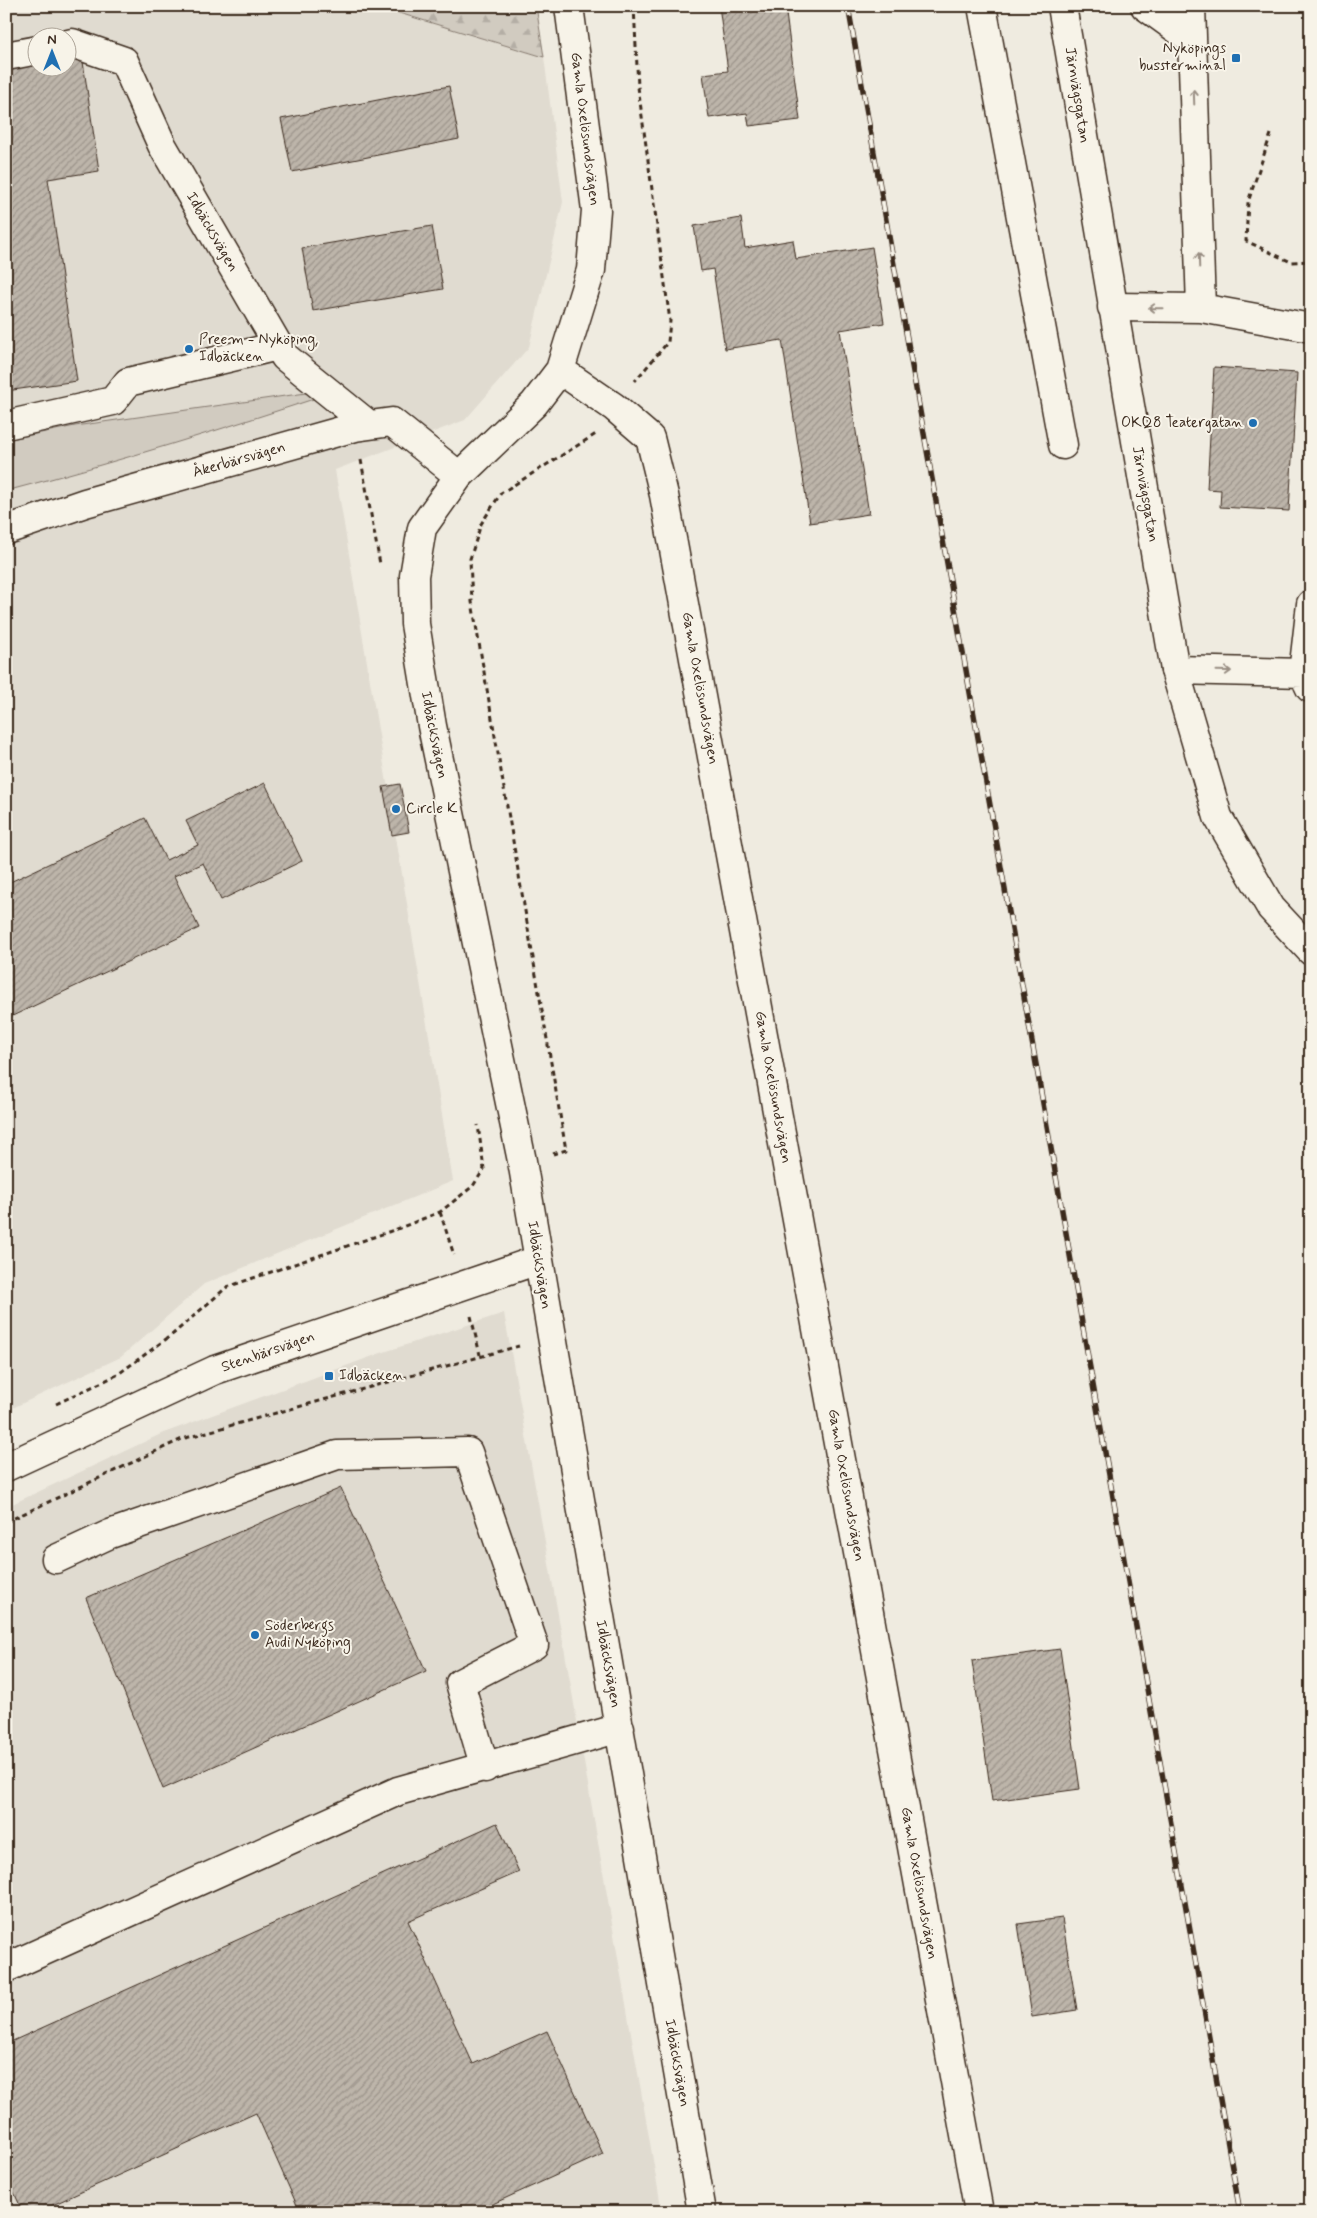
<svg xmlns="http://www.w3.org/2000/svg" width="1317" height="2218" font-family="Mynerve,sans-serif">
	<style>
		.built { fill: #e0dbd0; fill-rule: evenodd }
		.green { fill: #d1cbc0; stroke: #867a6f }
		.forest { fill: url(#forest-firs); stroke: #867a6f }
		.building { fill: url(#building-hatch); stroke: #3b2a1e }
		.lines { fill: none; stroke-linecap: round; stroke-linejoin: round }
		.minor-casing { stroke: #3b2a1e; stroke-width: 31 }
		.major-casing { stroke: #3b2a1e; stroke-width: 31 }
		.path { stroke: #3b2a1e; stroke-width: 3; stroke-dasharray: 5 4; stroke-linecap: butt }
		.minor { stroke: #f7f3e8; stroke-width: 28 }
		.major { stroke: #f7f3e8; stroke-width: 28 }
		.rail-casing { stroke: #3b2a1e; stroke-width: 5.5 }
		.rail { stroke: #f7f3e8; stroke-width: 4; stroke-dasharray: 11; stroke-linecap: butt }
		.oneway { stroke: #998e83 }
		.poi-dot { fill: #1f6fb2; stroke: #f7f3e8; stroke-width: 2 }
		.labels { text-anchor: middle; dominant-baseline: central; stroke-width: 4; stroke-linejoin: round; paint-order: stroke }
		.poi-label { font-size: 15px; fill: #3b2a1e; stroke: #f7f3e8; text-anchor: start }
		.street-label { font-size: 15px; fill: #3b2a1e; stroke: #f7f3e8 }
	</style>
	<defs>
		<pattern id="forest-firs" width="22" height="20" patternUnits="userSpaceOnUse" patternTransform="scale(1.25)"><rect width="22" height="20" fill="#d1cbc0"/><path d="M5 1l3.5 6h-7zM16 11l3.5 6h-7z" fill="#b4aea5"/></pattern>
		<pattern id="building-hatch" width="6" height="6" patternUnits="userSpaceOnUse" patternTransform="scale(1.25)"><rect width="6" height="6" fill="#bdb5aa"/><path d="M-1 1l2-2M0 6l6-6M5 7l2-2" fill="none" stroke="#9b938a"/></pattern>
	</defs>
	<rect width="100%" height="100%" fill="#efebe0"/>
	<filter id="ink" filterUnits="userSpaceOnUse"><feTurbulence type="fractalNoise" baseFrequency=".02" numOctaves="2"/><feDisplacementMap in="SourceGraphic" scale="10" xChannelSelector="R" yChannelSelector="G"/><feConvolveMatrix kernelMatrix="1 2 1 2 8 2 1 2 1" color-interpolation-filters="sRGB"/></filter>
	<g filter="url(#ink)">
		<path class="built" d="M6 6H376L544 57 563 202 529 347 465 420 335 470 453 1181 204 1284 121 1357 6 1411ZM38 38H68V68H38Z
			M504 1313 570 1681 662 2212H6V1507L161 1434 381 1353Z"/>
		<path class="green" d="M334 389 335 392C226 428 117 462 6 491V440L75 426Z"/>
		<path class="forest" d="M376 6H536L544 57Z"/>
		<path class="building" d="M719 6H785L800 120 749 126 747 113 709 118 703 74 728 71Z
			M82 55 99 171 48 179 77 381 6 391V66L38 62V68H68V57Z
			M449 86 459 139 292 172 281 119Z
			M741 218 745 248 793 240 796 259 872 247 884 323 840 330 869 514 810 523 782 340 725 349 713 269 701 271 694 226Z
			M432 226 443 289 313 311 302 248Z
			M1214 367 1297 373 1289 511 1220 507 1221 490 1207 489Z
			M265 783 302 861 221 900 203 863 174 876 199 928 6 1019V884L145 818 166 860 198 845 186 821Z
			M400 784 409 832 392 835 383 787Z
			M341 1488 426 1671 163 1789 86 1598Z
			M1060 1649 1080 1789 992 1801 972 1661Z
			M497 1823 519 1872 408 1921 473 2064 547 2031 603 2154 475 2212H300L256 2113 37 2212H23L6 2175V2044Z
			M1062 1918 1077 2010 1032 2017 1018 1924Z"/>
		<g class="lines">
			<defs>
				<path id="minor" d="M569 6 596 210 591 270 560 370 534 404 459 476 422 528 414 576 415 624 432 726 522 1161 702 2212
					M982 6 1063 445
					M1145 6 1192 40
					M1191 6 1201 308
					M68 44 72 43 124 61 162 145 285 357 369 425
					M6 56 38 50
					M1112 307 1201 308 1311 328
					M560 370 614 407 650 438 664 495 979 2212
					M6 425 113 401 128 382 278 346
					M6 530 85 503 355 427 392 422 459 476
					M1175 670 1303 673
					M1310 688 1303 673 1311 604
					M6 1467 215 1370 538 1260
					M56 1559 110 1534 337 1455 468 1452 534 1645 460 1683 485 1768
					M6 1968 398 1791 620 1728"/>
				<path id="major" d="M1062 6 1175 670 1218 817 1271 908 1311 951"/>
			</defs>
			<use href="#minor" class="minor-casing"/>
			<use href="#major" class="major-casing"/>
			<path class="path" d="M634 6 638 87 670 321 668 342 635 381
				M1271 134 1248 202 1246 241 1291 262 1311 261
				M361 460 380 564
				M553 1154 566 1150 472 602 470 559 481 524 501 493 596 434
				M440 1212 454 1255
				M471 1316 480 1355
				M56 1404 117 1375 173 1334 227 1287 397 1229 440 1212 473 1186 484 1169 478 1125
				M6 1522 182 1439 519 1346"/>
			<use href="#minor" class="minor"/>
			<use href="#major" class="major"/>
			<defs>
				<path id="rail" d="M848 6 1240 2212"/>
			</defs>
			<use href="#rail" class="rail-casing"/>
			<use href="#rail" class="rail"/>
		</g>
		<defs><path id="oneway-shaft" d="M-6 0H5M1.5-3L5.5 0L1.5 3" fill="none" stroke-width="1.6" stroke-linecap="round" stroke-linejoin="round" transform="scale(1.25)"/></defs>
		<g class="oneway">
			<use href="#oneway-shaft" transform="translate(1194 97) rotate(-92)"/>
			<use href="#oneway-shaft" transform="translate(1199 260) rotate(-92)"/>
			<use href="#oneway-shaft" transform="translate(1156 308) rotate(-179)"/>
			<use href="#oneway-shaft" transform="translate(1224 671) rotate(1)"/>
		</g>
	</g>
	<g class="poi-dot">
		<rect x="1231" y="53" width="10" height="10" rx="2.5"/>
		<circle cx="189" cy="349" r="5"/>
		<circle cx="1253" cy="423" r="5"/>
		<circle cx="396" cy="809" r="5"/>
		<rect x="324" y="1371" width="10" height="10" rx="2.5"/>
		<circle cx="255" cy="1635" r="5"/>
	</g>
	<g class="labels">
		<g class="poi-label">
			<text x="1226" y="49" text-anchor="end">Nyköpings<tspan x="1226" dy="17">bussterminal</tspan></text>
			<text x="199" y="340">Preem - Nyköping,<tspan x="199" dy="17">Idbäcken</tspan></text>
			<text x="1243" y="423" text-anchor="end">OKQ8 Teatergatan</text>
			<text x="406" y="809">Circle K</text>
			<text x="339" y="1376">Idbäcken</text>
			<text x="265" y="1626">Söderbergs<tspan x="265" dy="17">Audi Nyköping</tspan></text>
		</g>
		<g class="street-label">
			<text transform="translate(1077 95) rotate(81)">Järnvägsgatan</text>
			<text transform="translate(585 129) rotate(83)">Gamla Oxelösundsvägen</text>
			<text transform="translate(212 232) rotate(60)">Idbäcksvägen</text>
			<text transform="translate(239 460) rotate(-16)">Åkerbärsvägen</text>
			<text transform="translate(1145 494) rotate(80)">Järnvägsgatan</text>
			<text transform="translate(700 688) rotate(80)">Gamla Oxelösundsvägen</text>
			<text transform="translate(434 735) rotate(79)">Idbäcksvägen</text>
			<text transform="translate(773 1087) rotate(80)">Gamla Oxelösundsvägen</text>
			<text transform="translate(539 1265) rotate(81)">Idbäcksvägen</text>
			<text transform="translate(268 1352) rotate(-19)">Stenbärsvägen</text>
			<text transform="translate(846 1485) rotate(80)">Gamla Oxelösundsvägen</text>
			<text transform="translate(608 1664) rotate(80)">Idbäcksvägen</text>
			<text transform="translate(919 1883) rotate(80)">Gamla Oxelösundsvägen</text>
			<text transform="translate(677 2063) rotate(80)">Idbäcksvägen</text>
		</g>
	</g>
	<rect width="1317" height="2218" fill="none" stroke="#f7f3e8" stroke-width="25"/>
	<rect x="12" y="12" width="1292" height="2193" fill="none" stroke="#3b2a1e" stroke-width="2" filter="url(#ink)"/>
	<g transform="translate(52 52)"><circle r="24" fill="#f7f3e8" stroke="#aca397"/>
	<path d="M0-4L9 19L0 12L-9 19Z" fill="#1f6fb2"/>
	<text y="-8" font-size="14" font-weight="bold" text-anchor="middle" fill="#3b2a1e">N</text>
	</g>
</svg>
